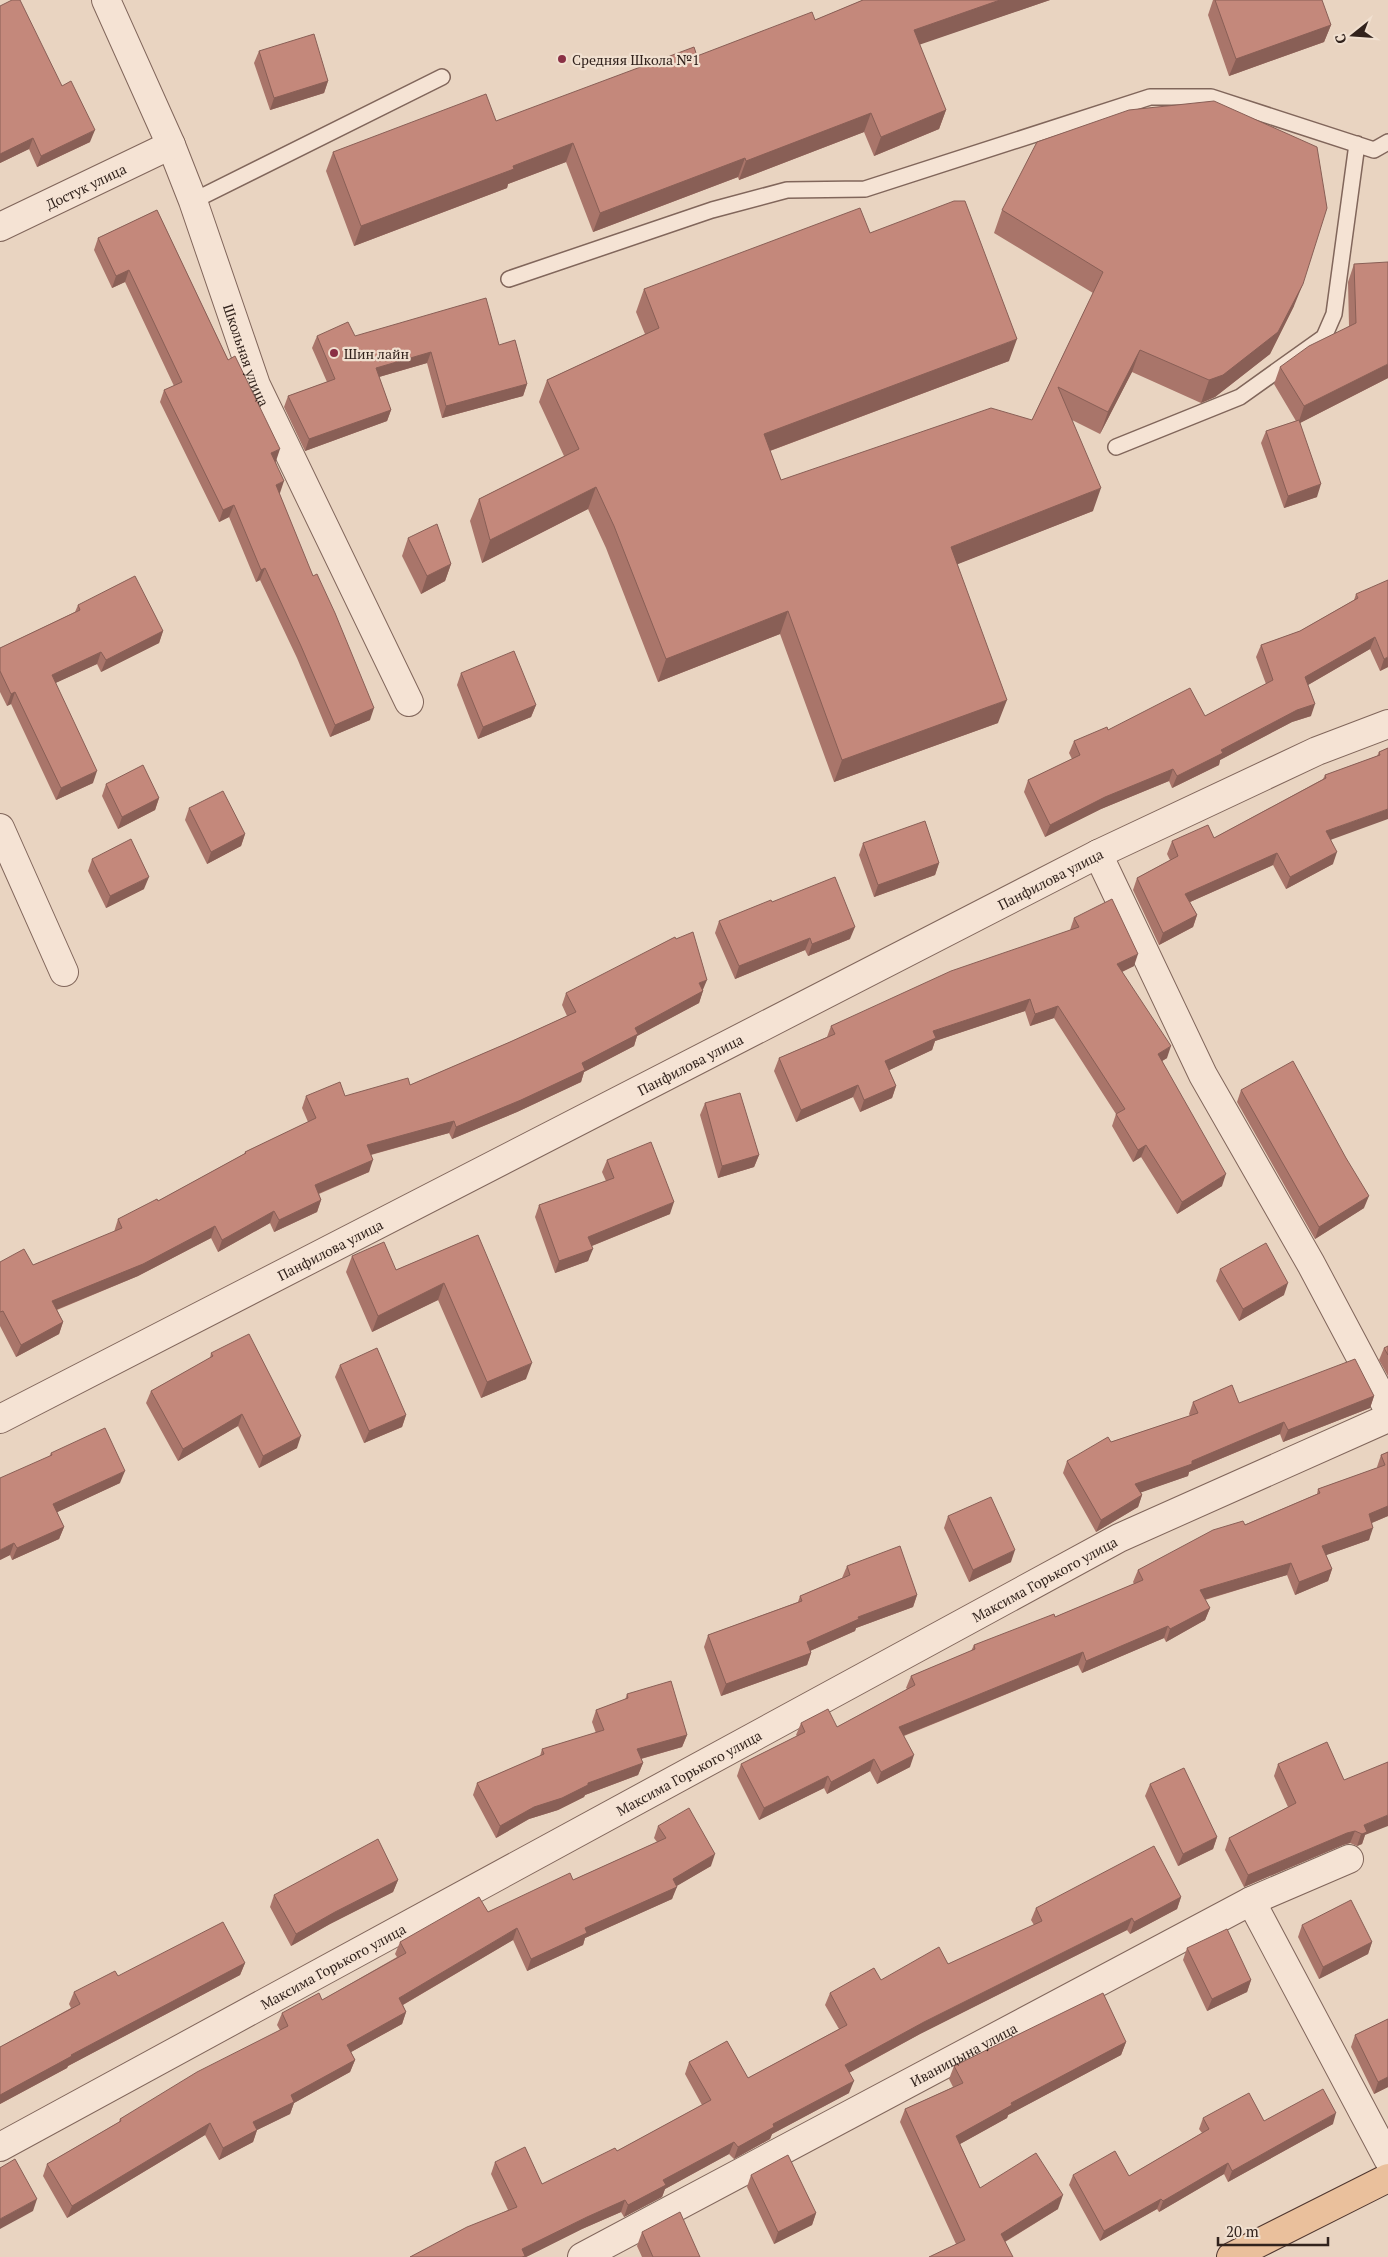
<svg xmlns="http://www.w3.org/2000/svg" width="1388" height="2257" font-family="'PT Serif',serif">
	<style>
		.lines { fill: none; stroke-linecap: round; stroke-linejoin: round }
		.service-casing { stroke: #81665b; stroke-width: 18 }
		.minor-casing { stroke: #81665b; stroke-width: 30 }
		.primary-casing { stroke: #4f362f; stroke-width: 30 }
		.service { stroke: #f5e3d4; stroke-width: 15 }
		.minor { stroke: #f5e3d4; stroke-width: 28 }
		.primary { stroke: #eac09c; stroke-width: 28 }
		.wall { fill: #a9756a }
		.shaded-wall { fill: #895f56 }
		.building { fill: #c4887b; stroke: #895f56 }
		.poi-dot { fill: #8a3045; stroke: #f1e0d0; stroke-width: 2 }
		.labels { text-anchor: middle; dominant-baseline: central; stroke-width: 4.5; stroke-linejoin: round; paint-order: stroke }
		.poi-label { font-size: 14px; fill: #32231d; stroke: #f1e0d0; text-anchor: start }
		.street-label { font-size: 14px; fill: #32231d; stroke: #f1e0d0 }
	</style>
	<rect width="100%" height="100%" fill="#e9d4c1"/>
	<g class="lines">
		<defs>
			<path id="service" d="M193 201 442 77
				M509 279 712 210 787 190 865 189 1150 97H1211L1374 150 1388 142
				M1116 447 1240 397 1324 337 1334 314 1357 144"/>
			<g id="minor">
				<path id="s1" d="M106 0 171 145 193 201 256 385 409 702"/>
				<path id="s2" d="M0 227 171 145"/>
				<path d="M0 828 64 972"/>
				<path d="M1098 854 1203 1075 1311 1264 1388 1409"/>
				<path id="s3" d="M0 1419 1098 854 1317 751 1388 724"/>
				<path d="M1251 1901 1388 2159"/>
				<path id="s4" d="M0 2147 1119 1538 1388 1418"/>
				<path id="s5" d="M582 2257 1251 1901 1349 1859"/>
			</g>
			<path id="primary" d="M1231 2257 1388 2178"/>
		</defs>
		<use href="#service" class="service-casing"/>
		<use href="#minor" class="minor-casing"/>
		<use href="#primary" class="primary-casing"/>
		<use href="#service" class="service"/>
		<use href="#minor" class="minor"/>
		<use href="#primary" class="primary"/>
	</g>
	<path class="wall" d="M863 0H1050L919 44 946 110 939 129 874 156 864 132 739 180 738 177 593 232 566 162 508 184 507 188 354 246 326 171 333 152 496 121 697 56 815 20Z
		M1213 0H1215L1331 25 1324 42 1229 76 1208 15Z
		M0 6 62 86 90 142 37 167 29 149 0 163Z
		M259 51 328 81 324 93 270 110 254 63Z
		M157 210 276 461 279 493 370 720 330 737 297 658 260 580 256 582 229 517 219 522 160 402 164 390 174 386 125 282 112 288 94 250 98 238Z
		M1002 210 1294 306 1270 354 1215 397 1201 403 1132 372 1100 434 1072 420 1093 511 957 564 998 723 834 782 780 634 658 682 606 548 588 509 482 563 470 521 479 499 564 456 539 402 547 380 645 334 636 312 644 289 870 233 1009 361 770 451 781 480 1032 420 1093 293 994 233Z
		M1354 264 1388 378 1300 423 1317 497 1284 508 1261 443 1266 431 1296 421 1274 384 1280 367 1349 326 1348 282Z
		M317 336H355L499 345 527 384 523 396 442 418 427 363 379 377 391 410 387 421 305 451 284 407 288 396 327 382 312 348Z
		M408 538 451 564 445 581 421 594 402 556Z
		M1356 594 1388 667 1380 671 1370 649 1308 685 1311 716 1292 722 1220 760 1219 765 1172 788 1169 781 1101 809 1045 837 1024 792 1028 780 1072 759 1069 753 1074 741 1108 730 1205 716 1266 684 1256 657 1261 645 1300 631 1354 600Z
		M78 605 163 631 159 643 101 672 97 664 55 683 93 783 56 800 11 704 7 706 0 692V648L75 612Z
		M461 673 536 705 531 717 478 739 457 685Z
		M1388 748 1331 840 1333 864 1286 889 1273 865 1190 902 1197 915 1193 927 1159 945 1133 890 1137 878 1170 860 1167 854 1172 841 1214 838 1323 779 1325 775 1377 756 1379 752Z
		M106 784 159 798 155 810 118 829 102 796Z
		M189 808 245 834 241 846 207 864 185 820Z
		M863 843 939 863 935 875 874 897 859 855Z
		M92 859 144 889 106 908 88 871Z
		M1074 918 1134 966 1122 972 1167 1058 1162 1061 1222 1186 1177 1214 1141 1157 1133 1162 1112 1126 1116 1114 1054 1018 1030 1026 1025 1011 935 1041 932 1050 889 1070 896 1086 892 1098 860 1112 853 1097 796 1122 774 1071 779 1058 827 1037 831 1026 1070 930Z
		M719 921 850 939 808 956 805 950 735 979 715 933Z
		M703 990 699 1003 637 1036 634 1046 584 1072 581 1082 517 1112 452 1139 449 1133 371 1155 369 1172 319 1194 321 1200 317 1212 274 1232 270 1223 218 1252 211 1238 138 1276 57 1310 63 1322 59 1334 16 1357 0 1326V1262L33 1265 114 1232 118 1219 158 1201 244 1154 245 1152 308 1122 302 1108 306 1096H345L410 1085 510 1042 567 1016 562 1005 566 993Z
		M1241 1090 1346 1158 1364 1208 1315 1239 1237 1102Z
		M705 1103 759 1155 754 1167 718 1178 700 1115Z
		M607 1160 670 1214 592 1246 588 1261 555 1273 535 1217 539 1205 606 1181 602 1172Z
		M478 1235 526 1379 481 1398 438 1300 372 1332 346 1272 352 1256 396 1270Z
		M1220 1269 1284 1295 1239 1321 1216 1281Z
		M1388 1346V1376L1379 1360 1384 1348Z
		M211 1353 297 1448 259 1468 238 1426 178 1461 146 1403 151 1391 210 1358Z
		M340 1365 406 1415 402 1427 364 1443 335 1377Z
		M1374 1396 1370 1408 1283 1442 1280 1434 1189 1472 1188 1476 1141 1492 1142 1495 1138 1507 1096 1532 1063 1473 1067 1461 1111 1442 1190 1416 1189 1414 1193 1402 1239 1403Z
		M1388 1452V1516L1372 1523 1369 1540 1326 1555 1332 1569 1328 1581 1295 1595 1287 1575 1205 1600 1210 1608 1205 1620 1166 1642 1164 1638 1082 1673 1078 1665 904 1736 910 1767 877 1784 870 1771 827 1794 824 1788 759 1820 737 1776 741 1764 797 1736 796 1735 801 1723 837 1727 907 1689 906 1688 911 1676 971 1651 974 1645 1055 1617 1134 1584 1133 1582 1138 1570 1317 1494 1318 1489 1377 1468V1467L1381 1455Z
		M51 1453 120 1483 57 1512 64 1527 59 1539 12 1560 10 1555 0 1560Z
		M948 1516 1011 1562 969 1582 944 1528Z
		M847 1566 917 1595 913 1607 856 1628 855 1631 810 1651 811 1653 807 1665 721 1696 704 1647 708 1635 798 1602 800 1596 842 1578Z
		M627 1694 687 1735 682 1747 641 1759 643 1763 638 1775 585 1795 584 1797 558 1810 529 1819 496 1838 473 1795 477 1783 540 1756 542 1749 596 1733 592 1722 596 1710 625 1700Z
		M1278 1764 1365 1835 1362 1844 1357 1846 1350 1843 1343 1845 1244 1887 1225 1850 1229 1838 1288 1807 1274 1776Z
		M1150 1784 1217 1837 1213 1849 1178 1866 1145 1796Z
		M658 1826 711 1866 676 1886 672 1899 585 1938 583 1945 527 1971 513 1940 403 2005 406 2012 402 2024 351 2052 355 2060 350 2072 294 2103 290 2114 257 2130 253 2142 219 2160 205 2135 67 2218 43 2176 47 2164 119 2122 120 2119 280 2030 277 2025 282 2013 322 2000 397 1957 395 1954 400 1942 488 1912 573 1880 657 1842 654 1838Z
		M398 1880 393 1892 330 1924 291 1946 270 1907 274 1895Z
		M1181 1897 1177 1909 1130 1934 1127 1930 920 2034 849 2073V2093L772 2134 770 2139 734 2159 729 2154 665 2189 662 2197 624 2217 621 2212 582 2229 526 2257H410L508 2210 491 2174 495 2162 542 2184 617 2151 702 2105 685 2074 689 2062 748 2078 839 2029 825 2005 830 1993 948 1964 1034 1925 1031 1920 1036 1908Z
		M1302 1925 1372 1942 1368 1954 1319 1979 1298 1937Z
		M1187 1948 1251 1980 1247 1992 1207 2011 1183 1960Z
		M245 1963 240 1975 68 2066 67 2068 0 2104V2047L71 2008 69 2004 74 1992 118 1976Z
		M1388 2019V2087L1374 2094 1351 2047 1355 2035Z
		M1126 2042 1121 2055 1008 2115 1007 2118 960 2144 980 2188 1058 2209 1005 2242 956 2244 900 2122 905 2109 953 2087 949 2079 954 2066Z
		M1203 2118 1333 2124 1228 2182 1224 2174 1159 2212 1157 2209 1100 2241 1069 2185 1073 2175 1129 2176 1202 2133 1199 2129Z
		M751 2175 816 2213 812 2225 774 2244 747 2187Z
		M642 2232 700 2257H642L637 2246Z"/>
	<path class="shaded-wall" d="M1000 0H1050L907 49 914 30Z
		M1331 25 1324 42 1229 76 1236 59Z
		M328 81 324 93 270 110 274 98Z
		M946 110 939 129 874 156 881 137Z
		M871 113 864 132 739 180 746 161Z
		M95 130 90 142 37 167 41 156Z
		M33 138 29 149 0 163V154Z
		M573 143 566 162 508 184 507 188 354 246 361 226 513 166Z
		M745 158 738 177 593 232 600 213Z
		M129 270 125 282 112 288 116 276Z
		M1303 284 1294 306 1270 354 1215 397 1201 403 1209 380Z
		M1017 339 1009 361 756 456 764 434Z
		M1140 350 1132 372 1100 434 1108 412Z
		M431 352 427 363 372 379 376 368Z
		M1388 364V378L1298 424 1304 406Z
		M527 384 523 396 442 418 446 406Z
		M391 410 387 421 305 451 309 439Z
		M280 449 276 461 266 465 271 453Z
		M284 481 280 493 271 497 276 485Z
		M1321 484 1317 497 1284 508 1288 496Z
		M596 487 588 509 482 563 490 540Z
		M1101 488 1093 511 943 570 951 547Z
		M234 505 229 517 219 522 223 510Z
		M451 564 445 581 421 594 427 576Z
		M265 568 260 580 256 582 261 570Z
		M788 611 780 634 658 682 666 659Z
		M163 631 159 643 101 672 106 660Z
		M1375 637 1370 649 1301 689 1305 677Z
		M101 652 97 664 47 687 52 675Z
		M1388 657V667L1380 671 1384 659Z
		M15 692 11 704 7 706 11 694Z
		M1007 700 998 723 834 782 842 760Z
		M1315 704 1311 716 1292 722 1220 760 1219 765 1172 788 1177 776 1221 750 1297 710Z
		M536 705 531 717 478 739 483 727Z
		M374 708 370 720 330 737 335 725Z
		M1173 769 1169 781 1101 809 1045 837 1050 825 1105 797Z
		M97 771 93 783 56 800 61 788Z
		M159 798 155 810 118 829 122 817Z
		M1388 809V819L1322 843 1326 831Z
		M245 834 241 846 207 864 211 852Z
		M1337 852 1333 864 1286 889 1290 877Z
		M1277 853 1273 865 1181 906 1185 894Z
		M939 863 935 875 874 897 878 885Z
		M149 877 144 889 106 908 110 896Z
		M1197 915 1193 927 1159 945 1163 933Z
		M855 927 850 939 808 956 812 944Z
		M810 938 805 950 735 979 739 966Z
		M1138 954 1134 966 1113 976 1117 964Z
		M707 980 702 992 699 983Z
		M703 991 699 1003 637 1036 634 1046 584 1072 581 1082 517 1112 452 1139 456 1127 582 1063 635 1028Z
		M1030 999 1025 1011 935 1041 932 1050 881 1074 885 1061 933 1031Z
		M1058 1006 1054 1018 1030 1026 1035 1014Z
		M1171 1046 1167 1058 1154 1066 1158 1054Z
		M858 1085 853 1097 796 1122 801 1110Z
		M896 1086 892 1098 860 1112 864 1100Z
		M454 1121 449 1133 362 1157 367 1145Z
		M1146 1145 1141 1157 1133 1162 1138 1150Z
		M759 1155 754 1167 718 1178 722 1166Z
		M373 1160 369 1172 310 1197 315 1185Z
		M1226 1174 1222 1186 1177 1214 1182 1202Z
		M1369 1196 1364 1208 1315 1239 1319 1227Z
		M321 1200 317 1212 274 1232 279 1220Z
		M674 1202 670 1214 584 1249 588 1237Z
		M274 1211 270 1223 218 1252 222 1240Z
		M215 1226 211 1238 138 1276 48 1313 52 1301Z
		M593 1249 588 1261 555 1273 559 1261Z
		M444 1283 438 1300 372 1332 378 1316Z
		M1288 1283 1284 1295 1239 1321 1243 1309Z
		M63 1322 59 1334 16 1357 21 1345Z
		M532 1363 526 1379 481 1398 487 1382Z
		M1374 1396 1370 1408 1283 1442 1288 1430Z
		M242 1414 238 1426 178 1461 183 1449Z
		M406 1415 402 1427 364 1443 369 1431Z
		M1284 1422 1280 1434 1189 1472 1188 1476 1131 1496 1135 1484 1192 1461Z
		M301 1436 297 1448 259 1468 263 1456Z
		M125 1471 120 1483 49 1516 53 1504Z
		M1142 1495 1138 1507 1096 1532 1101 1520Z
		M1388 1506V1516L1364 1526 1369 1514Z
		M64 1527 59 1539 12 1560 17 1548Z
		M1373 1528 1369 1540 1318 1558 1322 1546Z
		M14 1543 10 1555 0 1560V1550Z
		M1015 1550 1011 1562 969 1582 973 1570Z
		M1291 1563 1287 1575 1196 1602 1200 1590Z
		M1332 1569 1328 1581 1295 1595 1299 1582Z
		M917 1595 913 1607 856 1628 855 1631 803 1654 807 1642 858 1617Z
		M1210 1608 1205 1620 1166 1642 1170 1629Z
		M1168 1626 1164 1638 1082 1673 1086 1661Z
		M1083 1652 1078 1665 895 1739 899 1727Z
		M811 1653 807 1665 721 1696 726 1684Z
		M687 1735 682 1747 633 1761 637 1749Z
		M914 1755 910 1767 877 1784 881 1772Z
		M874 1759 870 1771 827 1794 831 1782Z
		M643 1763 638 1775 585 1795 584 1797 558 1810 529 1819 496 1838 500 1826 534 1807 588 1783Z
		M828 1776 824 1788 759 1820 764 1808Z
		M1388 1815V1826L1365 1835 1362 1844 1357 1846 1364 1825Z
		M1355 1831 1350 1843 1343 1845 1244 1887 1248 1875 1347 1833Z
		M1217 1837 1213 1849 1178 1866 1183 1854Z
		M715 1854 711 1866 670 1890 677 1887 672 1899 585 1938 583 1945 527 1971 531 1959Z
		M398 1880 393 1892 330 1924 291 1946 296 1934 335 1912Z
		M1181 1897 1177 1909 1130 1934 1134 1922Z
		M1132 1918 1127 1930 920 2034 841 2077 845 2065 924 2022Z
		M517 1928 513 1940 394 2010 399 1998Z
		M1372 1942 1368 1954 1319 1979 1323 1967Z
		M245 1963 240 1975 68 2066 67 2068 0 2104V2095L71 2055Z
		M1251 1980 1247 1992 1207 2011 1212 1999Z
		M406 2012 402 2024 342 2057 347 2045Z
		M1126 2042 1121 2055 1008 2115 1007 2118 951 2149 956 2136 1011 2103Z
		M355 2060 350 2072 294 2103 290 2114 257 2130 253 2142 219 2160 223 2148 253 2122 291 2095Z
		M1388 2077V2087L1374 2094 1378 2082Z
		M854 2081 849 2093 772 2134 770 2139 734 2159 738 2147 773 2124Z
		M1336 2113 1333 2124 1228 2182 1232 2171Z
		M210 2123 205 2135 67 2218 72 2206Z
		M734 2142 729 2154 665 2189 662 2197 624 2217 628 2205 663 2180Z
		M1228 2163 1224 2174 1159 2212 1163 2201Z
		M1063 2195 1058 2209 996 2247 1001 2234Z
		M37 2199 33 2211 0 2229V2219Z
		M1161 2199 1157 2209 1100 2241 1104 2231Z
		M625 2200 621 2212 582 2229 526 2257H519L522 2249 587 2217Z
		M816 2213 812 2225 774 2244 778 2232Z"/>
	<path class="building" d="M12 0H20L62 86 71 81 95 130 41 156 33 138 0 154V6Z
		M863 0H1000L914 30 946 110 881 137 871 113 746 161 745 158 600 213 573 143 513 166 514 169 361 226 333 152 486 94 496 121 694 47 697 56 812 12 815 20Z
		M1215 0H1322L1331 25 1236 59Z
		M314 34 328 81 274 98 259 51Z
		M1214 101 1317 147 1327 208 1303 284 1278 332 1223 375 1209 380 1140 350 1108 412 1058 387 1101 488 951 547 1007 700 842 760 788 611 666 659 614 526 596 487 490 540 479 499 579 449 547 380 659 328 644 289 860 208 870 233 954 201H965L1017 339 764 434 781 480 991 408 1032 420 1103 272 1002 210 1037 142 1129 110Z
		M157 210 228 360 235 356 280 449 271 453 284 481 276 485 313 576 317 574 335 613 374 708 335 725 301 646 265 568 261 570 234 505 223 510 164 390 182 382 129 270 116 276 98 238Z
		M1388 262V364L1304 406 1280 367 1309 346 1356 323 1354 264Z
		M486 298 499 345 515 340 527 384 446 406 431 352 376 368 391 410 309 439 288 396 335 379 317 336 348 322 355 336Z
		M1299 420 1321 484 1288 496 1266 431Z
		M437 524 451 564 427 576 408 538Z
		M135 576 163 631 106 660 101 652 52 675 97 771 61 788 15 692 11 694 0 671V648L80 610 78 605Z
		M1388 580V657L1384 659 1375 637 1305 677 1315 704 1297 710 1221 750 1223 753 1177 776 1173 769 1105 797 1050 825 1028 780 1080 755 1074 741 1107 727 1108 730 1190 688 1205 716 1273 680 1261 645 1300 631 1358 598 1356 594Z
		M514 651 536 705 483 727 461 673Z
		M1388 748V809L1326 831 1337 852 1290 877 1277 853 1185 894 1197 915 1163 933 1137 878 1178 856 1172 841 1208 825 1214 838 1326 778 1325 775 1380 755 1379 752Z
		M143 765 159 798 122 817 106 784Z
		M223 791 245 834 211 852 189 808Z
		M925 821 939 863 878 885 863 843Z
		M131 839 149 877 110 896 92 859Z
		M835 877 855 927 812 944 810 938 739 966 719 921 771 900 772 902Z
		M1112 899 1138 954 1117 964 1171 1046 1158 1054 1226 1174 1182 1202 1146 1145 1138 1150 1116 1114 1125 1109 1058 1006 1035 1014 1030 999 933 1031 936 1038 885 1061 896 1086 864 1100 858 1085 801 1110 779 1058 835 1034 831 1026 951 971 1079 927 1074 918Z
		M693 932 707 980 699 983 703 991 635 1028 638 1034 582 1063 585 1070 521 1100 456 1127 454 1121 367 1145 373 1160 315 1185 321 1200 279 1220 274 1211 222 1240 215 1226 143 1264 52 1301 63 1322 21 1345 3 1311 0 1312V1262L24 1249 33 1265 122 1228 118 1219 157 1199 158 1201 246 1153 245 1152 316 1118 306 1096 340 1082 345 1096 408 1078 410 1085 510 1042 576 1012 566 993 675 937 676 939Z
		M1293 1061 1346 1158 1369 1196 1319 1227 1241 1090Z
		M740 1093 759 1155 722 1166 705 1103Z
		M651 1142 674 1202 588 1237 593 1249 559 1261 539 1205 614 1178 607 1160Z
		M478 1235 532 1363 487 1382 444 1283 378 1316 352 1256 384 1242 396 1270Z
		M1266 1243 1288 1283 1243 1309 1220 1269Z
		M249 1334 301 1436 263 1456 242 1414 183 1449 151 1391 213 1356 211 1353Z
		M1388 1346V1355L1384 1348Z
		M377 1348 406 1415 369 1431 340 1365Z
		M1355 1359 1374 1396 1288 1430 1284 1422 1192 1461V1464L1135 1484 1142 1495 1101 1520 1067 1461 1108 1437 1111 1442 1198 1413 1193 1402 1232 1385 1239 1403Z
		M105 1428 125 1471 53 1504 64 1527 17 1548 14 1543 0 1550V1478L52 1455 51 1453Z
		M1388 1452V1506L1369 1514 1373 1528 1322 1546 1332 1569 1299 1582 1291 1563 1200 1590 1210 1608 1170 1629 1168 1626 1086 1661 1083 1652 899 1727 914 1755 881 1772 874 1759 831 1782 828 1776 764 1808 741 1764 805 1732 801 1723 828 1709 837 1727 915 1685 911 1676 975 1649 974 1645 1054 1614 1055 1617 1143 1580 1138 1570 1213 1530 1243 1521 1245 1525 1320 1493 1318 1489 1385 1465 1381 1455Z
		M991 1497 1015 1550 973 1570 948 1516Z
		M900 1546 917 1595 858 1617 859 1619 807 1642 811 1653 726 1684 708 1635 802 1601 800 1596 850 1575 847 1566Z
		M671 1681 687 1735 637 1749 643 1763 588 1783V1785L562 1798 534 1807 500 1826 477 1783 544 1754 542 1749 604 1730 596 1710 628 1698 627 1694Z
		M1327 1742 1344 1780 1388 1762V1815L1364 1825 1367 1832 1362 1834 1355 1831 1347 1833 1248 1875 1229 1838 1296 1803 1278 1764Z
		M1184 1768 1217 1837 1183 1854 1150 1784Z
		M689 1808 715 1854 673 1879 677 1887 585 1928 587 1933 531 1959 517 1928 399 1998 406 2012 347 2045 355 2060 291 2095 294 2102 253 2122 257 2130 223 2148 210 2123 72 2206 47 2164 121 2121 120 2119 197 2072 288 2026 282 2013 319 1993 322 2000 406 1953 400 1942 479 1897 488 1912 570 1873 573 1880 666 1838 658 1826Z
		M378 1839 398 1880 335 1912 296 1934 274 1895Z
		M1154 1846 1181 1897 1134 1922 1132 1918 924 2022 845 2065 854 2081 773 2124 774 2127 738 2147 734 2142 663 2180 666 2185 628 2205 625 2200 587 2217 522 2249 525 2256 522 2257H410L467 2227 517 2207 495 2162 525 2147 542 2184 615 2148 617 2151 711 2100 689 2062 727 2041 748 2078 847 2025 830 1993 874 1968 881 1980 939 1947 948 1964 1042 1921 1036 1908Z
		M1351 1900 1372 1942 1323 1967 1302 1925Z
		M223 1922 245 1963 71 2055 72 2056 0 2095V2047L80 2004 74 1992 115 1971 118 1976Z
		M1227 1929 1251 1980 1212 1999 1187 1948Z
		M1103 1993 1126 2042 1011 2103 1012 2105 956 2136 980 2188 1036 2153 1063 2195 1001 2234 1013 2257H929L965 2240 905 2109 963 2083 954 2066Z
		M1388 2019V2077L1378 2082 1355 2035Z
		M1323 2089 1336 2113 1232 2171 1228 2163 1163 2201 1161 2199 1104 2231 1073 2175 1115 2151 1129 2176 1209 2129 1203 2118 1249 2093 1264 2121Z
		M788 2155 816 2213 778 2232 751 2175Z
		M15 2159 37 2199 0 2219V2168Z
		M680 2212 700 2257H653L642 2232Z"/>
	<g class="poi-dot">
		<circle cx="562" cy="59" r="5"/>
		<circle cx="334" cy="353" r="5"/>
	</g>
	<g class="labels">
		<g class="poi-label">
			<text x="572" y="59">Средняя Школа №1</text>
			<text x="344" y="353">Шин лайн</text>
		</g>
		<g class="street-label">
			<text stroke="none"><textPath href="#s2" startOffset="95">Достук улица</textPath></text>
			<text stroke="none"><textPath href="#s1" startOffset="382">Школьная улица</textPath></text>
			<text stroke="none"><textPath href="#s3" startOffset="1181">Панфилова улица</textPath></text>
			<text stroke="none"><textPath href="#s3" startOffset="776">Панфилова улица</textPath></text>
			<text stroke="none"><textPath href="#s3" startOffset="371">Панфилова улица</textPath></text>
			<text stroke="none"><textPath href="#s4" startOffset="1189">Максима Горького улица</textPath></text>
			<text stroke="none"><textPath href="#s4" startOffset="784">Максима Горького улица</textPath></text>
			<text stroke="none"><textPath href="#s4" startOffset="379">Максима Горького улица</textPath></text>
			<text stroke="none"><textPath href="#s5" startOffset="432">Иваницына улица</textPath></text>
		</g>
	</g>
	<g transform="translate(1353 35) rotate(253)" stroke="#f1e0d0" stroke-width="4" paint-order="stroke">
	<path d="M0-4L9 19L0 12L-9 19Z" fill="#32231d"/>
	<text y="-8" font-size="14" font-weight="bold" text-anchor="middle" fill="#32231d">С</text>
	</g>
	<path d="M1218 2237v8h110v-8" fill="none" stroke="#32231d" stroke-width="2.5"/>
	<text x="1226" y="2237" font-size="15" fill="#32231d" stroke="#f1e0d0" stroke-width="4" paint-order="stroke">20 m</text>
</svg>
